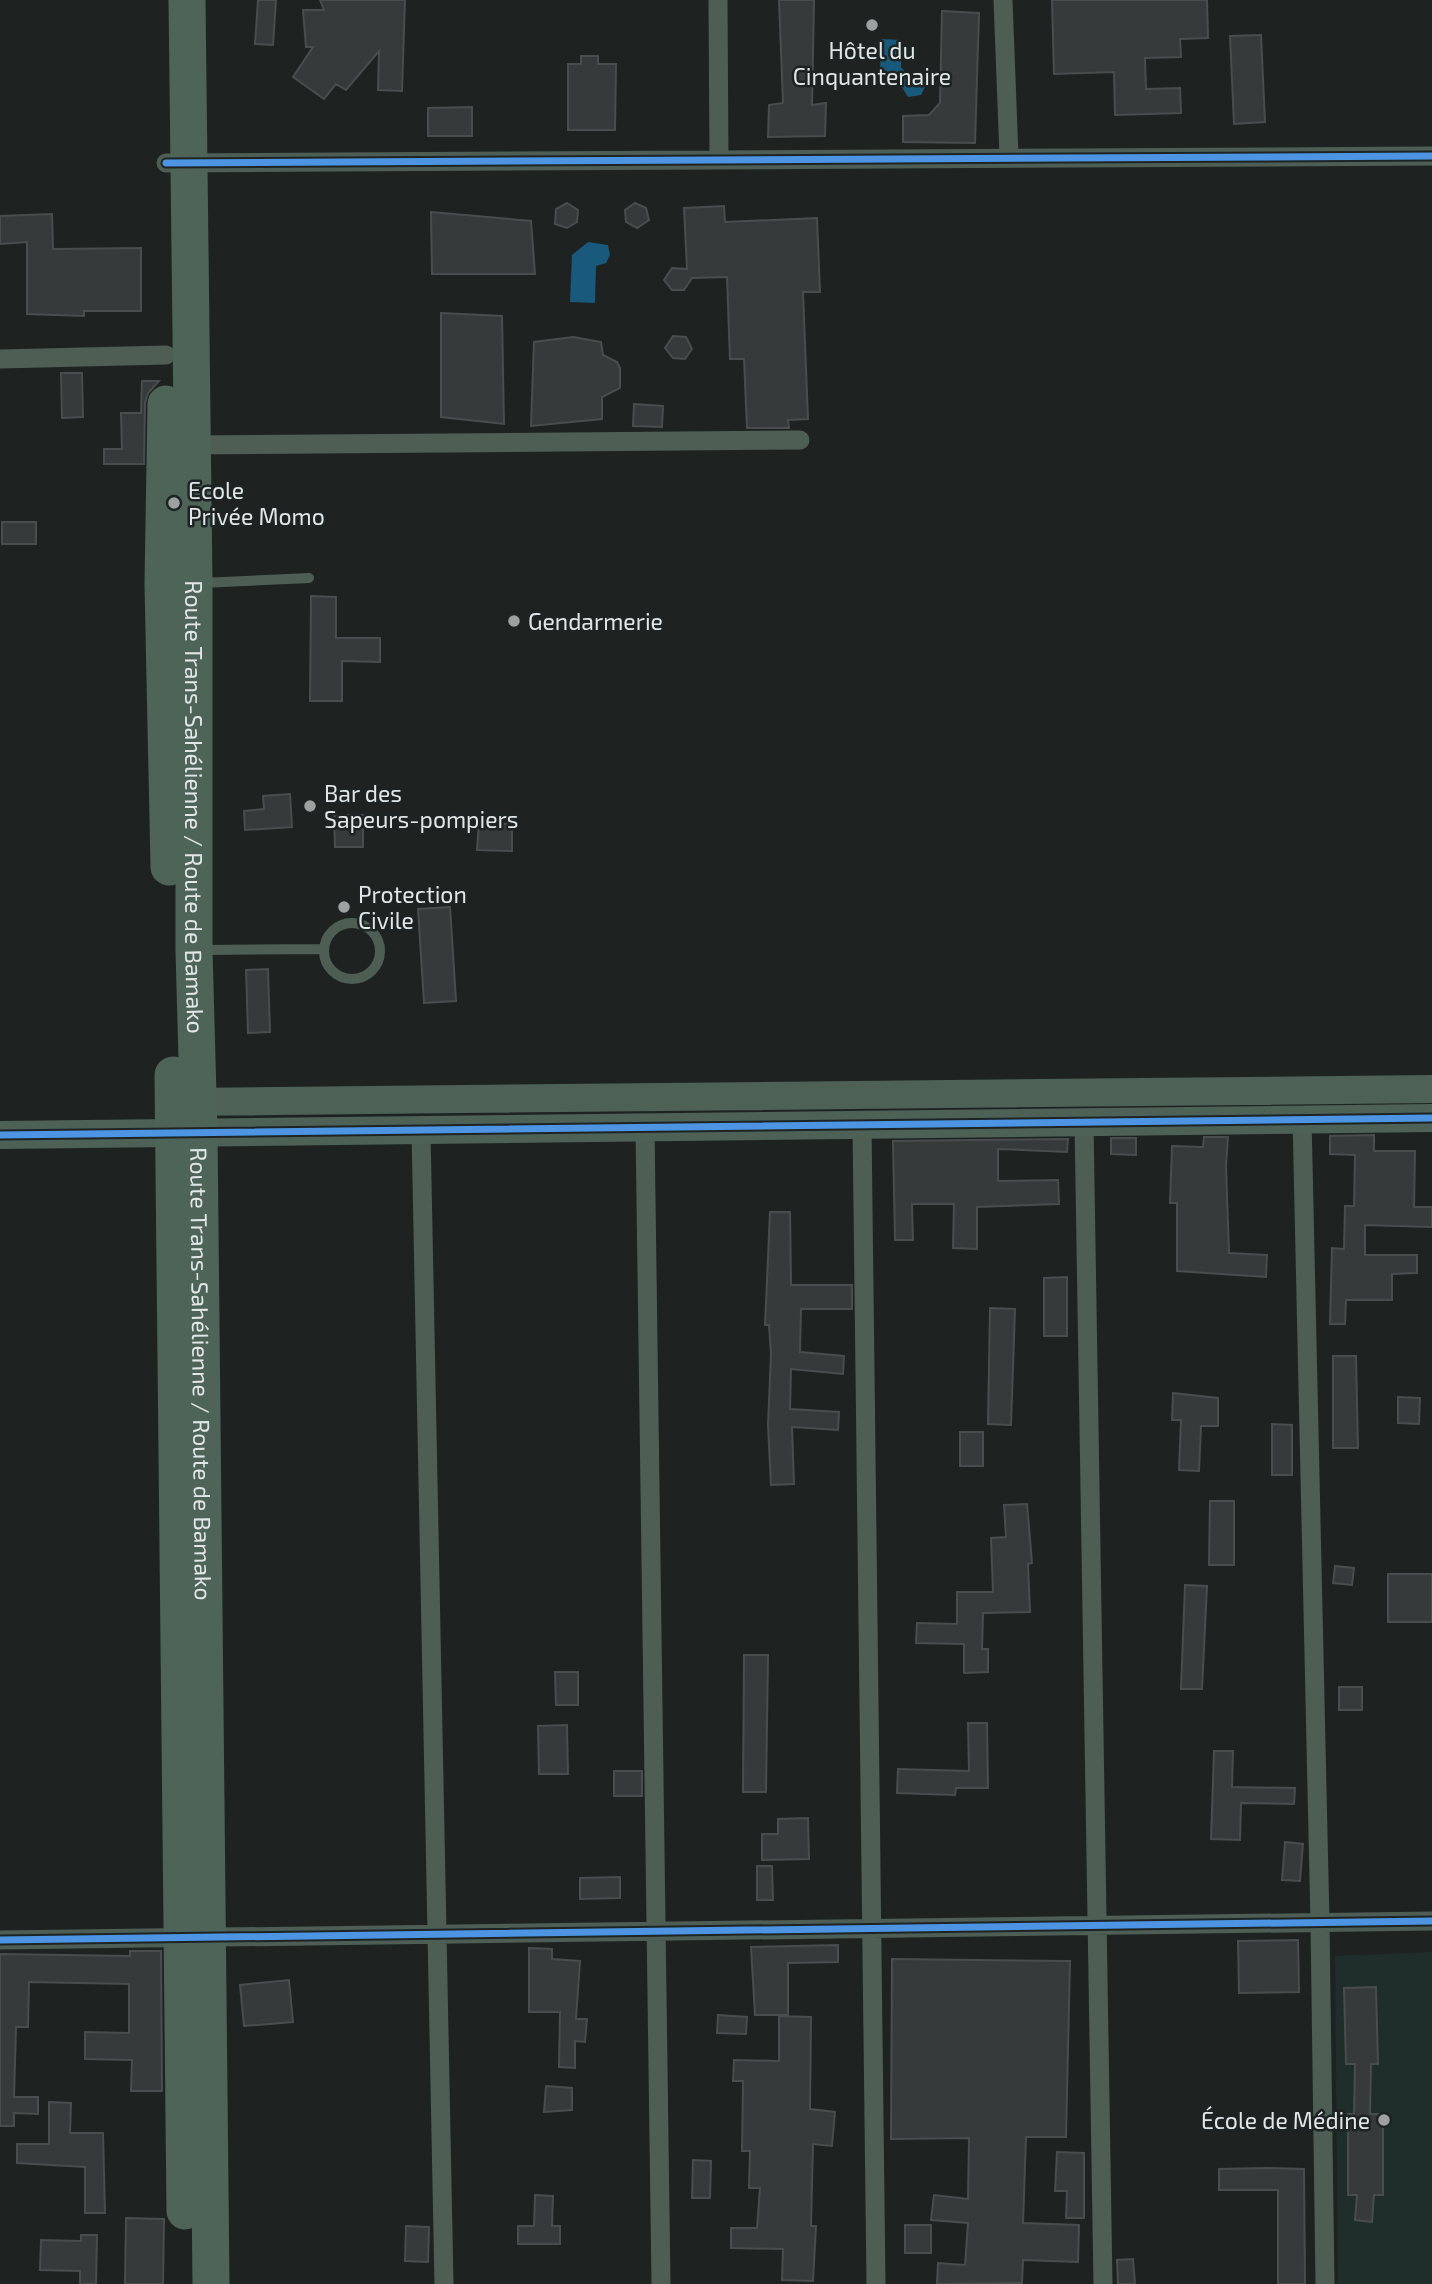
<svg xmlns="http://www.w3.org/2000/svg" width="1432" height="2284" font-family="'Exo 2',sans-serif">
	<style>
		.built { fill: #1f2d2b }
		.water { fill: #19597c }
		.building { fill: #363a3a; stroke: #494d4d; stroke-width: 2 }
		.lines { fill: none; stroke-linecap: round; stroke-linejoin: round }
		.lane { stroke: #4e5e55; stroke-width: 10 }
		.street { stroke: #4e5e55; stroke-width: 19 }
		.secondary { stroke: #4d6157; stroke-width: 28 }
		.highway { stroke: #4e6459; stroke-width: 37 }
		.cycleway-casing { stroke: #1d2423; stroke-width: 11 }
		.cycleway { stroke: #4d94e3; stroke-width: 7 }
		.poi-dot { fill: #9da2a1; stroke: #1d2423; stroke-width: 2.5 }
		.labels { text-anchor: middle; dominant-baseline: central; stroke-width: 5; stroke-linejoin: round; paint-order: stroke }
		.poi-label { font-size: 23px; fill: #e1e6e6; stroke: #1d2423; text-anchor: start }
		.street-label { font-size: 23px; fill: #e1e6e6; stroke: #1d2423 }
	</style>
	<rect width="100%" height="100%" fill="#1e2322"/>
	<path class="built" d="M1432 1952V2284H1338L1335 1956Z"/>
	<path class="water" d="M881 39 902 40 901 67 907 74 914 72 924 78 926 85 921 95 908 97 894 74 880 72Z
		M588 242 608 245 610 255 606 263 596 266 595 303 570 302 572 255Z"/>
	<path class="building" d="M258 0H276L273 45 255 44Z
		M320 0H405L402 91 378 90 379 51 346 90 336 84 324 99 293 77 313 47H306L303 10H324Z
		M779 0H814L812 105 826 103 825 136 768 137 769 105 783 103Z
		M1052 0H1207L1208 38 1180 39 1181 57 1145 58 1146 89 1180 88 1181 113 1115 115 1114 72 1054 74Z
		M942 11 979 13 975 143 903 142V116L929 115 940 103Z
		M1261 35 1265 122 1234 124 1230 36Z
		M581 56H598V64H616L615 130H568V64H581Z
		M472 107V136H428V108Z
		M567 203 578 210 577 222 567 228 555 224 556 209Z
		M635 203 646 208 649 220 637 228 626 222 625 210Z
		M724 206 725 222 817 218 820 292H803L808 419 788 420 789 428H747L744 359H730L727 277 692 278 684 290H672L664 280 672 268 687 269 684 208Z
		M431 212 531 221 535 274H432Z
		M52 214 53 249 141 248V311H84V316L27 314V242L0 244V216Z
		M441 313 502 316 504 424 441 417Z
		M673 336 686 337 692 349 685 359 673 358 665 348Z
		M573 337 601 342 603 355 617 362 620 368V388L602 397V419L531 426 534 342Z
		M61 373H82L83 417 62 418Z
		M142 381H159L148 393 145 403 144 464H104V449H122L121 413H141Z
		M634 404 663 406 662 427 633 426Z
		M2 522H36V544H2Z
		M311 596 336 597V638H380V662L342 661V701H310Z
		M290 794 292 827 245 830 244 811 264 809 263 796Z
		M334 815H363V847H335Z
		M479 823 512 824V851L477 850Z
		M450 907 456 1001 424 1003 418 909Z
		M268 969 270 1032 248 1033 246 970Z
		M1374 1135V1151H1415L1414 1207H1432V1227L1365 1225V1255H1417V1273L1392 1274V1300H1346L1345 1324H1330L1332 1248 1344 1249 1345 1206H1354L1355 1155 1330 1154V1136Z
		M1204 1137H1228L1226 1166 1229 1253 1267 1255 1266 1277 1177 1271V1203H1170L1172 1146 1203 1147Z
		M1111 1138H1136V1155L1111 1154Z
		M1068 1139 1067 1152 998 1149V1181L1058 1180 1059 1204 977 1207V1249L953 1248 954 1204H912L913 1240H895L893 1141Z
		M770 1212H790L791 1285H852V1309H801L800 1352 844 1356 843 1374 791 1369 790 1409 839 1412 838 1430 792 1427 794 1484 771 1485 768 1425 771 1354 769 1325H765Z
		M1067 1277V1336H1044V1278Z
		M990 1308 1015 1309 1011 1425 988 1424Z
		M1333 1356H1356L1358 1448H1333Z
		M1173 1393 1218 1398V1426H1201L1199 1471 1179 1470 1181 1420H1172Z
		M1398 1397 1420 1398 1419 1424 1398 1423Z
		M1272 1424 1292 1425V1475H1272Z
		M960 1432H983V1466H960Z
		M1210 1501H1234V1565H1209Z
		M1027 1504 1032 1563 1028 1564 1030 1612 983 1613 982 1649H988V1672L964 1673V1644L916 1643 917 1623 957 1624V1592H993L991 1538 1006 1537 1004 1505Z
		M1335 1566 1354 1568 1352 1585 1333 1583Z
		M1388 1574H1432V1622H1388Z
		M1185 1585 1207 1586 1202 1689H1181Z
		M744 1655H768L766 1792H743Z
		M555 1672H578V1705H556Z
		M1339 1687H1362V1710H1339Z
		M968 1723H987L988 1788H956L955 1795 897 1793 898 1769 969 1771Z
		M567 1725 568 1774H539L538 1726Z
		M1214 1751H1233L1232 1787 1295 1788 1294 1804 1241 1803 1240 1840 1211 1839Z
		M614 1771H642V1796H614Z
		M808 1818 809 1859 762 1860V1834H778V1819Z
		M1285 1842 1303 1844 1300 1881 1282 1880Z
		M757 1866H772L773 1900H757Z
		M620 1877V1898L580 1899V1878Z
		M1298 1940 1299 1992 1239 1993 1238 1941Z
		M838 1945V1962L788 1963V2015H755L751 1947Z
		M529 1948 552 1949V1959L580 1961 576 2019H587L585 2042 575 2041V2068L559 2067 560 2012H529Z
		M130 1951H161L162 2091H131L132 2060 85 2059V2032L129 2033V1984L29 1982 28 2027H16L14 2097H38V2114L14 2113V2126H0V1954L130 1956Z
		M892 1959 1070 1961 1066 2137H1026L1023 2223 1079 2225 1078 2262 1023 2260 1022 2283 937 2284 938 2263 965 2265 968 2223 931 2220 934 2195 968 2199 969 2138 891 2139Z
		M289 1980 293 2022 244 2026 240 1985Z
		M1376 1987 1378 2064H1371L1370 2114H1383V2195H1374L1372 2222 1355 2220 1357 2195H1348V2114H1354L1355 2064H1346L1344 1988Z
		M718 2015 747 2017 746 2034 717 2033Z
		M779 2016 811 2017 810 2109 835 2112 832 2146 813 2144 811 2226H816L813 2281 782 2280 783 2249 731 2248V2228H757L760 2188H749L750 2151H742L743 2081H733L734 2060 779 2061Z
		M546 2086 572 2088V2110L544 2112Z
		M49 2102 71 2103 70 2133H103L105 2213H85V2167L17 2163V2144H49Z
		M1057 2152 1084 2153V2218H1066L1067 2191H1055Z
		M693 2160 711 2161 710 2198H692Z
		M1267 2168 1304 2169 1305 2284H1278V2190H1219V2169Z
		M535 2195 553 2196 552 2226H560V2244H518V2226H534Z
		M126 2218 164 2219 163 2284H125Z
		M905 2225H931V2253H905Z
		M406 2226 429 2227 428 2262 405 2261Z
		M81 2235H97L96 2284H80V2271L40 2270 41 2240 81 2241Z
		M1133 2259 1135 2284H1118L1117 2260Z"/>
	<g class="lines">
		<path class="lane" d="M201 583 309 578
			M324 951a28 28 0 1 1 56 0a28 28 0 1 1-56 0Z
			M202 950 324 949"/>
		<path class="street" d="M718 0 719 159
			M1003 0 1009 156
			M166 163 1432 156
			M0 359 166 355
			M191 445 800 440
			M1302 1118 1320 1923 1325 2284
			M1084 1122 1103 2284
			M862 1124 876 2284
			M645 1127 661 2284
			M421 1130 444 2284
			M0 1940 1432 1921"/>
		<path class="secondary" d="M178 1102 1432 1089
			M0 1135 1432 1118"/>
		<g class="highway">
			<path id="s1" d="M187 0 194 583V950L199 1132 211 2284"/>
			<path d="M166 404 163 584 169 867"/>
			<path d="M173 1075 185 2211"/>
		</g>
		<defs>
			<path id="cycleway" d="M166 163 1432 156
				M0 1135 1432 1118
				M0 1940 1432 1921"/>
		</defs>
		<use href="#cycleway" class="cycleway-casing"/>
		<use href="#cycleway" class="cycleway"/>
	</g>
	<g class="poi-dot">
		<circle cx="872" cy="25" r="7"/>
		<circle cx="174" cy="503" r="7"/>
		<circle cx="514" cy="621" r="7"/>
		<circle cx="310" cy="806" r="7"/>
		<circle cx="344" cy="907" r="7"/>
		<circle cx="1384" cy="2120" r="7"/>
	</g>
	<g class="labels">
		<g class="poi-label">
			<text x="872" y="50" text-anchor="middle">Hôtel du<tspan x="872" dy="26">Cinquantenaire</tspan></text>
			<text x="188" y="490">Ecole<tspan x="188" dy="26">Privée Momo</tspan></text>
			<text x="528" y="621">Gendarmerie</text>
			<text x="324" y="793">Bar des<tspan x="324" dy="26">Sapeurs-pompiers</tspan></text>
			<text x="358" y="894">Protection<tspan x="358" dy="26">Civile</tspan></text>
			<text x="1370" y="2120" text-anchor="end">École de Médine</text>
		</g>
		<g class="street-label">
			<text stroke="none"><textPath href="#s1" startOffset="807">Route Trans-Sahélienne / Route de Bamako</textPath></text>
			<text stroke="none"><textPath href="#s1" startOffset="1374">Route Trans-Sahélienne / Route de Bamako</textPath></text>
		</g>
	</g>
</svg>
